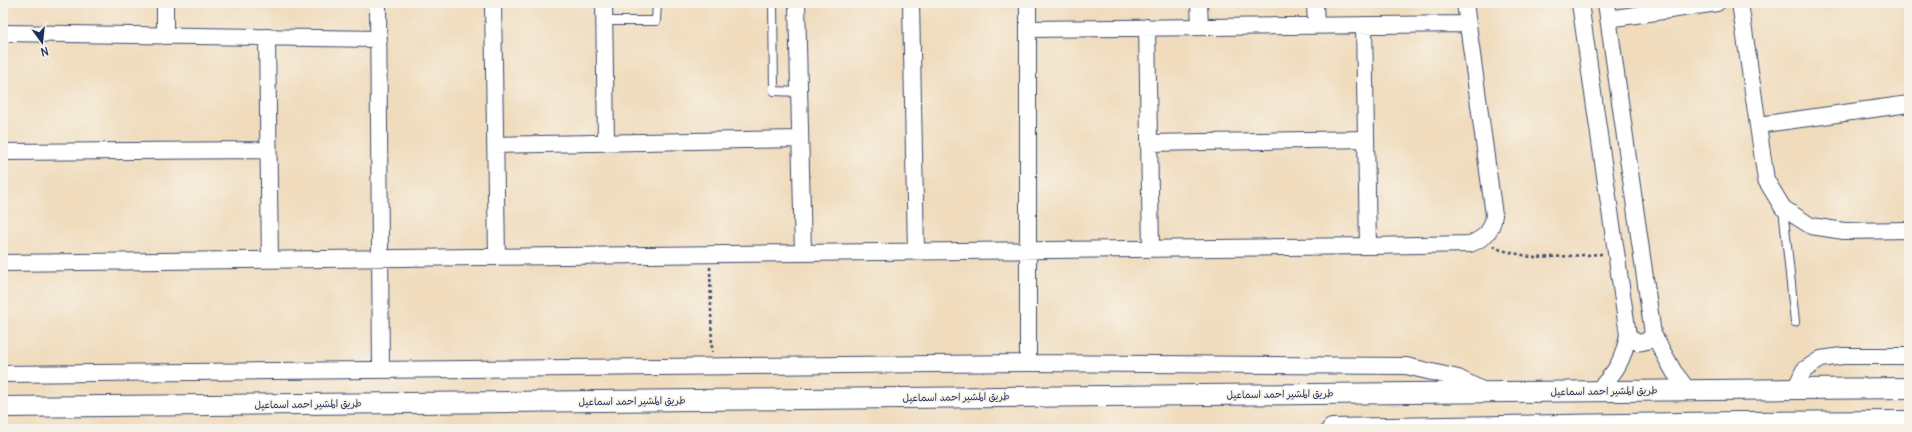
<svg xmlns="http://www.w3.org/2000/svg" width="1912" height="432" font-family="Delius,'Playpen Sans Arabic',sans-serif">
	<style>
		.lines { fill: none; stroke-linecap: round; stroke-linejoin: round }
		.service-casing { stroke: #3b496c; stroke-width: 10 }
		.minor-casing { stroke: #3b496c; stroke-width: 18 }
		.tertiary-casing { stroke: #3b496c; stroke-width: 22 }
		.path { stroke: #3b496c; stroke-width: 2.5; stroke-dasharray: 3 3; stroke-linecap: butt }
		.service { stroke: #fff; stroke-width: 8 }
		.minor { stroke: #fff; stroke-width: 16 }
		.tertiary { stroke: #fff; stroke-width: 20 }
		.labels { text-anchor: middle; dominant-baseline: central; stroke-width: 3.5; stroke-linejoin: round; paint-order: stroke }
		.street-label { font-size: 10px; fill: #1b2f5e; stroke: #f7f3e8 }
	</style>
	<rect width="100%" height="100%" fill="#f7f3e8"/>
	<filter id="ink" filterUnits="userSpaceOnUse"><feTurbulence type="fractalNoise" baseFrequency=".025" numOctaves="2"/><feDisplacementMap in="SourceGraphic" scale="8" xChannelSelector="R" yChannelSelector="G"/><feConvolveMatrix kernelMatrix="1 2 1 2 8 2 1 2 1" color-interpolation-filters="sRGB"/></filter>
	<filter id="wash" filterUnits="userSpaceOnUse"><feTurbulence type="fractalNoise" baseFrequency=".012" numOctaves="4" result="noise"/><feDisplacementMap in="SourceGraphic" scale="16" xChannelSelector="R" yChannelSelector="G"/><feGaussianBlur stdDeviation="0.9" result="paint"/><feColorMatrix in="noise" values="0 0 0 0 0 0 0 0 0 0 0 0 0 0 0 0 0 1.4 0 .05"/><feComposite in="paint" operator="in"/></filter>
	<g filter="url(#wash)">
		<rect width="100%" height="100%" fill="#f0dcbd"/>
	</g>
	<g filter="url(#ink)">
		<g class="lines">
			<defs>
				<path id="service" d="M773 3 774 91 799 92
					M604 21H656L657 3
					M1783 208 1795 322"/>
				<path id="minor" d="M165 3V36
					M378 3 381 369
					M493 3 497 257
					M604 3 606 142
					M797 3 803 253
					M911 3 916 252
					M1028 3V363
					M1199 3 1200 27
					M1315 3 1316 25
					M1580 3 1628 335C1623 361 1616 372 1597 391
					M1606 3 1653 334 1674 372 1688 390
					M1740 3 1766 180 1783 208 1811 226 1844 231 1909 230
					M1608 19 1717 3
					M1364 25 1368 246
					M1147 27 1151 249
					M1028 29 1468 24
					M3 33 379 39
					M267 37 270 260
					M1758 125 1909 104
					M1149 143 1366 139
					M495 145 800 139
					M3 152 268 150
					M3 263 1368 246 1470 244C1485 238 1492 231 1494 215L1465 3
					M1628 335C1637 346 1646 344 1653 334
					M3 374 1028 363 1406 366 1458 378 1486 392
					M1795 389 1804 370 1821 359 1842 356H1909"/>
				<path id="tertiary" d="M3 407 1909 388
					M1332 429 1739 422 1909 421"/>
			</defs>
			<use href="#service" class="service-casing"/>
			<use href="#minor" class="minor-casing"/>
			<use href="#tertiary" class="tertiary-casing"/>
			<path class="path" d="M1493 246 1501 250 1535 258 1602 254
				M710 267 712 352"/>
			<use href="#service" class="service"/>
			<use href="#minor" class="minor"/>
			<use href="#tertiary" class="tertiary"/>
		</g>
	</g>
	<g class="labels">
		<g class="street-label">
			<text transform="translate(1604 391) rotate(-1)">طريق المشير احمد اسماعيل</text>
			<text transform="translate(1280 394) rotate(-1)">طريق المشير احمد اسماعيل</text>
			<text transform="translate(956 397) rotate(-1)">طريق المشير احمد اسماعيل</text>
			<text transform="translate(632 401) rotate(-1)">طريق المشير احمد اسماعيل</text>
			<text transform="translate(308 404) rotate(-1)">طريق المشير احمد اسماعيل</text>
		</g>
	</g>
	<rect width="1912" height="432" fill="none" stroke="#f7f3e8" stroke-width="16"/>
	<g transform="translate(42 42) rotate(165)" stroke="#f7f3e8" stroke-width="3" paint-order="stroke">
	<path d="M0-3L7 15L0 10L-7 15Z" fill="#1b2f5e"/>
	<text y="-6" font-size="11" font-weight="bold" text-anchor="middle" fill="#1b2f5e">N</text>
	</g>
</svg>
